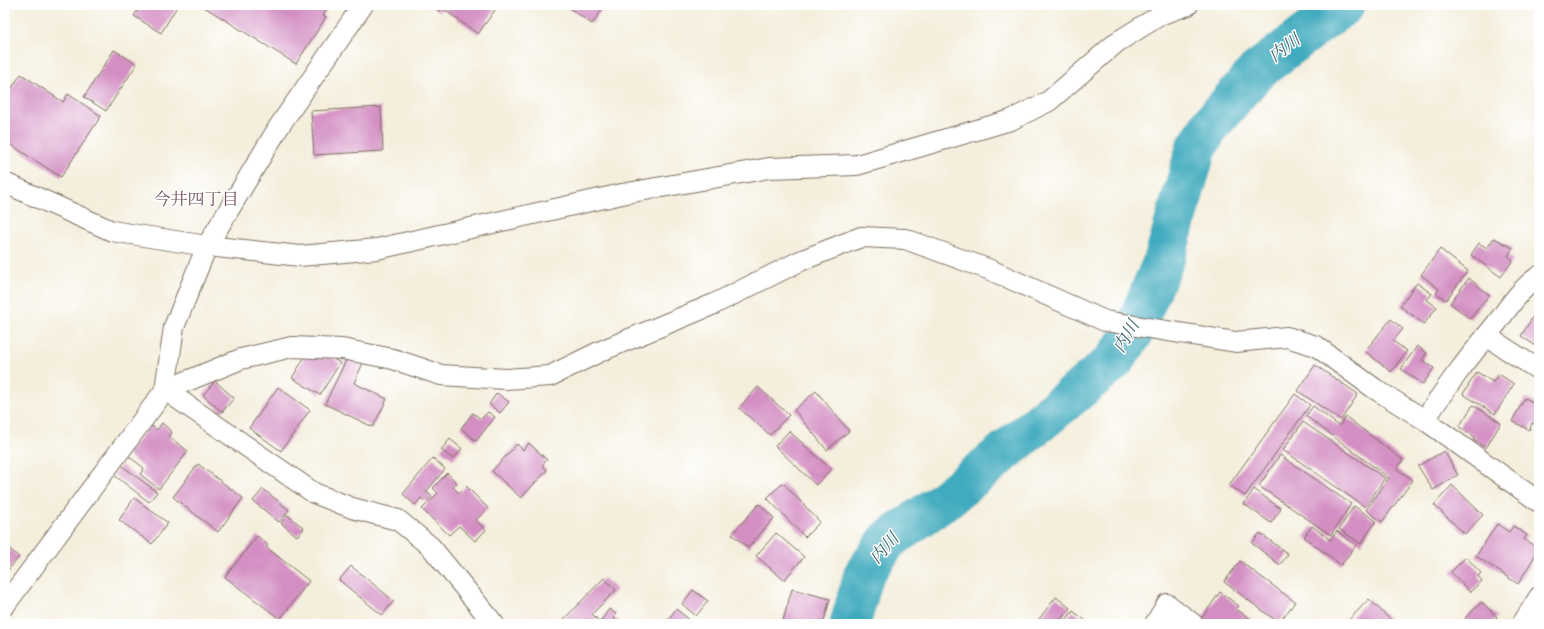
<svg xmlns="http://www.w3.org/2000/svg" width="1544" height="629" font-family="Vollkorn,'Noto Serif JP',serif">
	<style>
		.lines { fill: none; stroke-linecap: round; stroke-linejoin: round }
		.river { stroke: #3faabe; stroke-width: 41 }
		.building { fill: #d38ec2 }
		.street-casing { stroke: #7c6f60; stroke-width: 22 }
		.street { stroke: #fff; stroke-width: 20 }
		.labels { text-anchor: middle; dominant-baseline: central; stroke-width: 3; stroke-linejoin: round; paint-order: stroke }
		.water-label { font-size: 17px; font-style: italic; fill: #3d6466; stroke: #fff }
		.neighbourhood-label { font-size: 17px; fill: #704d57; stroke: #fff }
	</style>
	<rect width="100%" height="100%" fill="#fff"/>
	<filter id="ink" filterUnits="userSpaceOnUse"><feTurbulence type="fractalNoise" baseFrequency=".025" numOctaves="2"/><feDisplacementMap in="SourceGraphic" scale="8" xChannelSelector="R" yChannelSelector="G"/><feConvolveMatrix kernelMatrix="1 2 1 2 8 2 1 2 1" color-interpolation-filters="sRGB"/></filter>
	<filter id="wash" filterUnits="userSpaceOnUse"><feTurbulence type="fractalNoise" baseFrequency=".012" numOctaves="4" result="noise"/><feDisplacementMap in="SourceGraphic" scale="16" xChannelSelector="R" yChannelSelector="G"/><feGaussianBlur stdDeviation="0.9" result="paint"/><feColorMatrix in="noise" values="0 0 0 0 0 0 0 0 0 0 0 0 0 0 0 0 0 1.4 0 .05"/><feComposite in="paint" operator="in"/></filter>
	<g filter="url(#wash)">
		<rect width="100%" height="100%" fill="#f4eedc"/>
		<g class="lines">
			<path class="river" d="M850 624 864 574 888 540 941 503 992 462 1114 361 1132 335 1165 257 1196 149 1211 124 1257 71 1344 5"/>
		</g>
		<g id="blocks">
			<path class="building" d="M141 5H178L161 33 134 16Z
				M201 5H321L327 9 323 16 326 17 296 64Z
				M430 5H489L495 10 478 34 442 8 440 12Z
				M565 5H605L592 24Z
				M114 50 137 64 106 111 84 97Z
				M21 74 63 102 68 94 101 116 61 177 5 141V98Z
				M381 107 383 151 314 155 311 111Z
				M1494 238 1513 248 1508 256 1513 260 1501 277 1471 255 1479 243 1487 248Z
				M1440 249 1468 271 1446 300 1436 293 1439 289 1421 275Z
				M1469 278 1489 295 1470 319 1450 303Z
				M1417 283 1432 294 1427 300 1437 307 1424 324 1400 306Z
				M1537 310 1539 311V348L1521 336Z
				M1391 319 1403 329 1393 341 1407 351 1391 372 1365 351Z
				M1417 346 1427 353 1422 360 1434 368 1423 384 1401 369Z
				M309 350 324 359 327 355 340 363 320 395 292 378Z
				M348 356 363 363 354 383 387 399 373 427 325 404Z
				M1315 365 1358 394 1341 420 1298 391Z
				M1477 372 1493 382 1499 374 1514 384 1495 414 1463 394Z
				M215 381 234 398 222 412 203 395Z
				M278 387 310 410 281 451 249 428Z
				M758 387 789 415 770 435 739 408Z
				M816 391 849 431 827 450 794 410Z
				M497 393 509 402 500 413 489 404Z
				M1295 394 1310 405 1245 496 1229 485Z
				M1525 398 1537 404 1539 400V427L1532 423 1529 430 1512 421Z
				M1473 405 1501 423 1486 448 1473 440 1475 437 1459 427Z
				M1313 406 1339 426 1346 417 1403 460 1397 469 1413 480 1382 522 1366 510 1389 478 1306 416Z
				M488 412 495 417 476 441 461 428 473 413 481 419Z
				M1303 422 1385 478 1365 507 1283 450Z
				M162 423 172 432 169 437 188 451 159 489 140 474 144 468 127 455 150 425 157 430Z
				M789 431 831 469 816 485 775 446Z
				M450 439 462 449 453 459 441 450Z
				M529 443 547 460 542 465 547 470 521 498 492 471 517 444 523 450Z
				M1444 451 1458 475 1433 490 1418 466Z
				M1280 455 1351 504 1331 535 1259 486Z
				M433 458 445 469 426 492 432 496 426 502 421 498 415 505 403 494Z
				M198 464 243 498 218 532 173 497Z
				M121 465 157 492 149 502 114 475Z
				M447 473 457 483 453 487 459 493 466 486 488 508 476 520 486 530 475 541 459 526 449 535 422 509 438 493 433 488Z
				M783 483 820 522 805 537 767 498Z
				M1452 485 1483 515 1465 534 1434 505Z
				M263 489 289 510 279 522 253 501Z
				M1254 489 1281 509 1271 523 1244 504Z
				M134 498 168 523 152 544 119 520Z
				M759 504 774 518 748 548 732 534Z
				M1354 506 1376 521 1361 544 1339 529Z
				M287 515 304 528 297 536 281 523Z
				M1497 524 1509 532 1513 526 1527 535 1524 539 1539 549 1518 584 1476 556Z
				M1312 526 1330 540 1337 531 1356 545 1341 565 1304 537Z
				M776 533 804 557 784 580 756 556Z
				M1260 533 1288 554 1280 565 1252 543Z
				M257 536 268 545 266 547 309 581 280 619 225 577Z
				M5 545 19 557 5 574Z
				M1466 557 1481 573 1478 576 1482 581 1470 592 1451 572Z
				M1240 561 1295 602 1279 623 1224 582Z
				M351 566 394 601 382 615 339 580Z
				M604 578 616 590 592 614 599 621 596 624H591L586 619 580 624H569L564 619Z
				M792 589 830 599 823 624H782Z
				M693 590 708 601 696 616 682 604Z
				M1220 592 1239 606 1236 609 1258 624H1208L1201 619Z
				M1056 597 1070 608 1057 624H1035Z
				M1369 599 1395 624 1346 623Z
				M1482 602 1497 617 1490 624H1472L1465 618Z
				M609 609 616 614 614 618 624 624H599Z
				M676 609 691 621 689 624H665Z
				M1073 611 1090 624H1063Z"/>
		</g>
	</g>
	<g filter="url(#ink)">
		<use href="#blocks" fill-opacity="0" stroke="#7c6f60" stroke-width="1"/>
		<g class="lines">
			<defs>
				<path id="street" d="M5 183 112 231 207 246 300 256 377 249 622 194 769 168 857 165 1011 120 1049 101 1117 42 1162 14 1188 5
					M1486 336 1539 370
					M165 390 241 359 292 347 342 349 393 359 441 375 506 379 550 376 601 351 714 304 800 261 861 237 905 239 988 269 1105 321 1236 342 1287 337 1316 346 1375 389 1425 420 1539 502
					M165 390 314 493 352 508 398 520 431 547 494 624
					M1425 420C1446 386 1471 355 1496 324 1509 307 1521 288 1539 276
					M5 605 165 390 174 327 207 246 280 125 363 5
					M1155 624 1167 604 1193 624
					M1522 624 1539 597"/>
			</defs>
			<use href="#street" class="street-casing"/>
			<use href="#street" class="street"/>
		</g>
	</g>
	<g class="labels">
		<g class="water-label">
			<text transform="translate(1285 49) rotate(-37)">内川</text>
			<text transform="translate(1127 337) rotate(-60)">内川</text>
			<text transform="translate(885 549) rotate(-49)">内川</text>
		</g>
		<g class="neighbourhood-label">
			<text x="196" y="200">今井四丁目</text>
		</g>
	</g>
	<rect width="1544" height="629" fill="none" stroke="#fff" stroke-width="20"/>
</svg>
